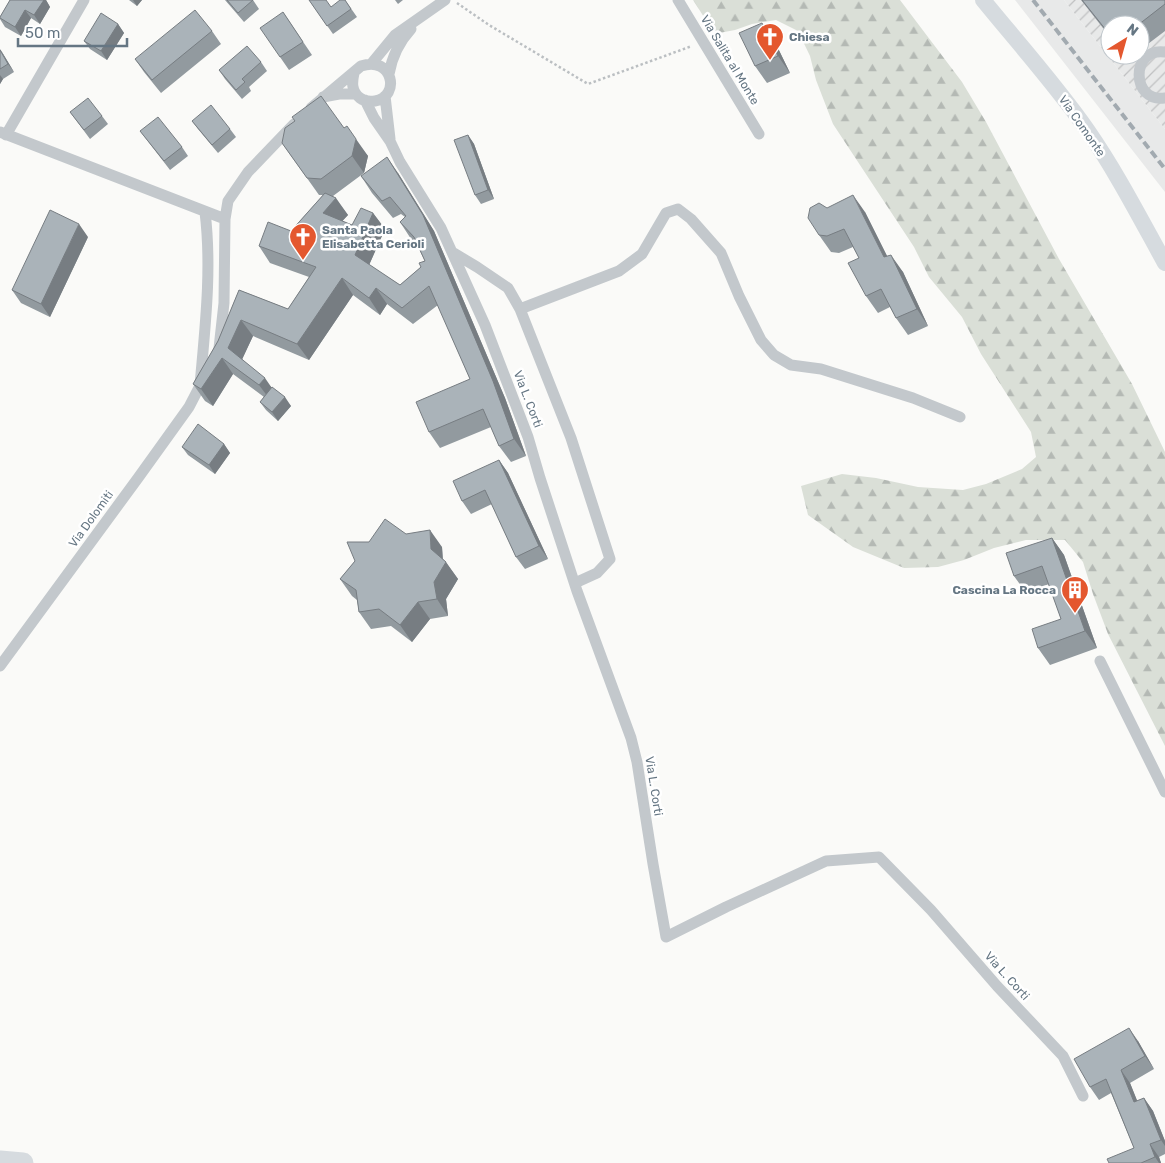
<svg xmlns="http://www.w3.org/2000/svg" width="1165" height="1163" font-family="Rubik,sans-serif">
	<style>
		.built { fill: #e8e9e9 }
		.industrial { fill: url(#industrial-furrows); fill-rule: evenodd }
		.forest { fill: url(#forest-firs) }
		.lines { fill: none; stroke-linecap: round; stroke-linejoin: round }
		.path { stroke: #bbbfc2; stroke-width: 2.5; stroke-dasharray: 2.5 2.5; stroke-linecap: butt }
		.street { stroke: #c3c8cc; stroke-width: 11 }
		.secondary { stroke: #d6dbdf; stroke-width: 16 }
		.highway { stroke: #d6dbdf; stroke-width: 21 }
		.rail { stroke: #a2aab0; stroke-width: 4; stroke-dasharray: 8 4; stroke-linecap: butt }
		.wall { fill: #929a9f }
		.shaded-wall { fill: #777d82 }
		.building { fill: #aab3b9; stroke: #777d82 }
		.labels { text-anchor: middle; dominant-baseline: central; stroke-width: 5; stroke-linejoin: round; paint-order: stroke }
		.poi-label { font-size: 12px; font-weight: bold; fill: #657683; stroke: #fff; text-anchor: start }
		.street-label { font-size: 12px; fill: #657683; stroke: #fff }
	</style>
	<defs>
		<pattern id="industrial-furrows" width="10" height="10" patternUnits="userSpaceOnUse" patternTransform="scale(1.25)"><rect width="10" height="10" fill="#e8e9e9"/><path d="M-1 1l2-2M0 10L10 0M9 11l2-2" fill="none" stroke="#c0c1c2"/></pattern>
		<pattern id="forest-firs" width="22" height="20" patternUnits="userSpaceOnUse" patternTransform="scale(1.25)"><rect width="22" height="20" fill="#dadfd7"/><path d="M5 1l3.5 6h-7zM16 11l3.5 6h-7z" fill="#b4b9b4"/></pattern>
	</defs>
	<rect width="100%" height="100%" fill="#fafaf8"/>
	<path class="built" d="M1015 0H1064L1165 129V192Z"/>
	<path class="industrial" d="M1064 0H1165V129ZM1110 25H1140V55H1110Z"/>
	<path class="forest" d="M693 0H900L962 82 986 122 1059 259 1132 384 1165 452V746L1108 634 1093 594 1083 562 1065 540H1026L994 548 964 560 938 567 904 568 853 547 808 515 801 486 842 474 876 478 918 487 963 490 986 484 1022 469 1036 457 1031 432 981 354 962 317 929 277 914 247 833 124 816 80 810 56 798 31 776 20 752 24 735 30 719 33 711 28Z"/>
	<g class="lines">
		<path class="path" d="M457 3 489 25 588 84 692 46"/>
		<path class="street" d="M678 0 759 134
			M1165 52C1130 47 1131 103 1165 98
			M372 63 395 35 445 0
			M389 74C392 57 399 42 411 29
			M385 96 390 139
			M323 97 339 94H356
			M365 100 374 118 390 141 400 162 441 228 485 325 528 437 540 478 577 591 631 738 637 762 653 864 666 937 726 907 826 861 879 857 931 910 997 986 1063 1056 1083 1096
			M311 108 361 66C393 55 401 97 375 101 369 102 364 101 360 98 351 91 352 82 354 73
			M0 132 225 219
			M6 135 84 0
			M452 252 477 267 508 288 520 309 571 438 610 559 597 573 575 583
			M520 309 619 271 642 254 666 213 678 209 691 219 721 253 739 296 761 340 774 355 791 365 821 369 913 398 960 417
			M219 348 224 303 225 219 228 201 248 172 294 124
			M200 385C205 328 212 269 205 212
			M1100 661 1165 792
			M0 666 138 478 189 407 204 378"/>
		<path class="secondary" d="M983 0C1018 43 1056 85 1088 131 1117 173 1140 218 1165 263"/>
		<path class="highway" d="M0 1161 23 1163"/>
		<path class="rail" d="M1033 0 1165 169"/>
	</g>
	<path class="wall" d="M10 0H46L50 7 40 24 31 18 21 36 5 27 0 19V17Z
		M129 0H142L137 6Z
		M225 0H253L259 9 244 22Z
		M309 0 331 7 345 0 357 17 333 34Z
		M395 0H403L398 4Z
		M1081 0H1165V31L1140 50V25H1110V37Z
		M283 12 312 55 289 70 280 57Z
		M118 24 124 33 107 60 90 49 84 41Z
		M212 31 221 44 161 93 144 72 135 59Z
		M774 40 790 73 767 83 755 66Z
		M0 49 14 72 3 79 0 84Z
		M1124 55H1134L1128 60Z
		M261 62 267 71 249 87 251 91 242 99 225 79 219 70Z
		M70 112 102 116 108 124 90 139Z
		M192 121 230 129 236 137 218 153 198 129Z
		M344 128 368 156 364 173 333 196 348 215 342 221 352 225 373 213 385 229 369 265 400 285 421 267 425 261 417 245 411 239 400 222 405 217 401 214 393 218 372 193 361 176 398 173 434 231 505 398 526 456 511 462 499 446 491 427 440 448 429 432 470 379 438 305 413 324 387 304 380 315 353 295 309 360 253 336 242 359 291 406 278 421 266 410 260 402 264 397 233 374 213 406 205 401 193 384 218 341 239 290 288 309 309 277 270 263 259 246 291 231 323 195H319L282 143Z
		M140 131 182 147 188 156 170 170Z
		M468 135 474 144 494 199 481 204 475 195Z
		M827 208 865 212 887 256 903 272 928 326 908 335 896 318 890 307 878 313 866 296 859 258 853 247 839 253 831 252 819 235Z
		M88 237 50 317 21 303 12 290Z
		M224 444 230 453 215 474 188 455 182 447Z
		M499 460 508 473 548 559 525 569 516 557 492 504 471 514 462 501Z
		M406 534 442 547 443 559 458 579 446 599 448 616 430 619 412 642 391 626 371 629 359 612 357 600 352 596 340 579 355 561 369 542Z
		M1052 538 1064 555 1097 648 1050 665 1038 648 1061 619 1049 584 1026 593 1014 576Z
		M1138 1041 1154 1069 1130 1083 1137 1101 1144 1098 1153 1111 1165 1141V1154L1159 1157 1161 1163H1109L1134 1148 1111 1093 1099 1100 1090 1087Z"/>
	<path class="shaded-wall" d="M41 0H46L50 7 40 24 34 15Z
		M133 0H142L137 6Z
		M25 10 31 18 21 36 15 27Z
		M762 23 774 40 790 73 778 56Z
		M118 24 124 33 107 60 101 51Z
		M0 49 2 52 14 72 8 64Z
		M0 75 3 79 0 84Z
		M468 135 474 144 494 199 488 190Z
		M356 139 368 156 364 173 352 156Z
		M387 157 398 173 434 231 505 398 526 456 514 439Z
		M853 195 865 212 896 274 884 257Z
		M336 198 348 215 335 229 323 213Z
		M373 213 385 229 366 272 355 255Z
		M79 224 88 237 50 317 41 304Z
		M891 255 903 272 928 326 917 309Z
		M342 278 353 295 309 360 297 344Z
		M376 288 387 304 380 315 369 298Z
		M241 320 253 336 240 364 228 348Z
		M222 358 233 374 213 406 201 389Z
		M265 378 276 394 271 401 259 385Z
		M285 397 291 406 278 421 272 412Z
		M224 444 230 453 215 474 209 465Z
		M499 460 508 473 548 559 539 546Z
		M430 530 442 547 443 566 431 549Z
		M1052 538 1064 555 1097 648 1085 631Z
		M446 562 458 579 446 599 448 616 437 599 434 582Z
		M418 602 430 619 412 642 400 625Z
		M1129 1028 1138 1041 1154 1069 1145 1056Z
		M1121 1070 1130 1083 1143 1115 1134 1102Z
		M1144 1098 1153 1111 1165 1141V1146L1161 1140Z
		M1150 1144 1159 1157 1161 1163H1159L1155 1157Z"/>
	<path class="building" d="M10 0H44L34 15 25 10 15 27 0 18V17Z
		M227 0H253L238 13Z
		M309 0H326L331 7 340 0H345L351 9 327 26Z
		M1082 0H1165V4L1138 25H1110V35Z
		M195 10 212 31 152 80 135 59Z
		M283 12 303 42 280 57 260 28Z
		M101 13 118 24 101 51 84 41Z
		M762 23 778 56 755 66 739 33Z
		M247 46 261 62 242 79 245 82 236 90 219 70Z
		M0 50 8 64 0 69Z
		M321 96 344 128 347 126 356 139 352 156 321 179 307 178 282 143 285 128 295 121 292 117Z
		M88 98 102 116 84 130 70 112Z
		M211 105 230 129 212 145 192 121Z
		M158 117 182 147 164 161 140 131Z
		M468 135 488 190 475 195 454 140Z
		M387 157 423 215 493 381 514 439 499 446 483 409 429 432 416 402 470 379 429 286 402 308 376 288 369 298 342 278 297 344 241 320 228 348 265 378 259 385 222 358 201 389 193 384 218 341 239 290 288 309 316 267 259 246 268 222 291 231 325 193 336 198 323 213 352 225 361 208 373 213 355 255 400 285 421 267 419 263 425 261 414 237 400 222 406 216 390 197 382 201 361 176Z
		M853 195 884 257 891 255 917 309 896 318 881 289 866 296 848 263 859 258 844 229 827 236 819 235 808 218 810 208 819 203 827 208Z
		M50 210 79 224 41 304 12 290Z
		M272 387 285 397 272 412 260 402Z
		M198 424 224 444 209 465 182 447Z
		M499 460 539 546 516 557 485 490 462 501 453 481Z
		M385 519 406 534 430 530 431 549 446 562 434 582 437 599 418 602 400 625 379 609 359 612 356 590 340 579 355 561 347 542H369Z
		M1052 538 1085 631 1038 648 1032 629 1061 619 1042 566 1014 576 1006 553Z
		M1129 1028 1145 1056 1121 1070 1134 1102 1144 1098 1161 1140 1150 1144 1155 1157 1141 1163H1109L1107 1159 1134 1148 1106 1079 1090 1087 1074 1059Z"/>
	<defs>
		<symbol id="church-pin" viewBox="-11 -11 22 30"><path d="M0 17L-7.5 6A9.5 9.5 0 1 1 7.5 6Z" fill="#e4572e" stroke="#fff"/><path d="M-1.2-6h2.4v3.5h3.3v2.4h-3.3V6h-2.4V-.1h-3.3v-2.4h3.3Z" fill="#fff"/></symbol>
		<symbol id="building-pin" viewBox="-11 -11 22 30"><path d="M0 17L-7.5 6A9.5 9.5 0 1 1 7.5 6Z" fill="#e4572e" stroke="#fff"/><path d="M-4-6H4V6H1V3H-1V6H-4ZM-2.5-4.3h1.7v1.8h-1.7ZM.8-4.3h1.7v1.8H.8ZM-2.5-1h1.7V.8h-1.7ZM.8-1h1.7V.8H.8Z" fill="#fff"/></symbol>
	</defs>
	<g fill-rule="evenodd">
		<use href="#church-pin" x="754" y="21" width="32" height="43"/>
		<use href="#church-pin" x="287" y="221" width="32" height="43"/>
		<use href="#building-pin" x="1059" y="574" width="32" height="43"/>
	</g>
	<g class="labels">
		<g class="poi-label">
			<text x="789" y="37">Chiesa</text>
			<text x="322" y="230">Santa Paola<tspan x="322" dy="14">Elisabetta Cerioli</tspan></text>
			<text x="1056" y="590" text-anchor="end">Cascina La Rocca</text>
		</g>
		<g class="street-label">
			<text transform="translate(730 60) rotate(59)">Via Salita al Monte</text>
			<text transform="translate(1082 126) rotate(55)">Via Comonte</text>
			<text transform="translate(528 399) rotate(69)">Via L. Corti</text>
			<text transform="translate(91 519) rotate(-54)">Via Dolomiti</text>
			<text transform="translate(654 786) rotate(81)">Via L. Corti</text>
			<text transform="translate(1007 976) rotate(48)">Via L. Corti</text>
		</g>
	</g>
	<g transform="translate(1125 40) rotate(37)"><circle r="24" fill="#ffffff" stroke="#c1c8cd"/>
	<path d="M0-4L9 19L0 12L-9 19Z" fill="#e4572e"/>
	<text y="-8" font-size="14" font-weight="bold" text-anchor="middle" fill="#657683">N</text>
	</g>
	<path d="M18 38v8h109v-8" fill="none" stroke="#657683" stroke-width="2.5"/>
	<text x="25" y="38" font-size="15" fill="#657683" stroke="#ffffff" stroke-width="4" paint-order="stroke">50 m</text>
</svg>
